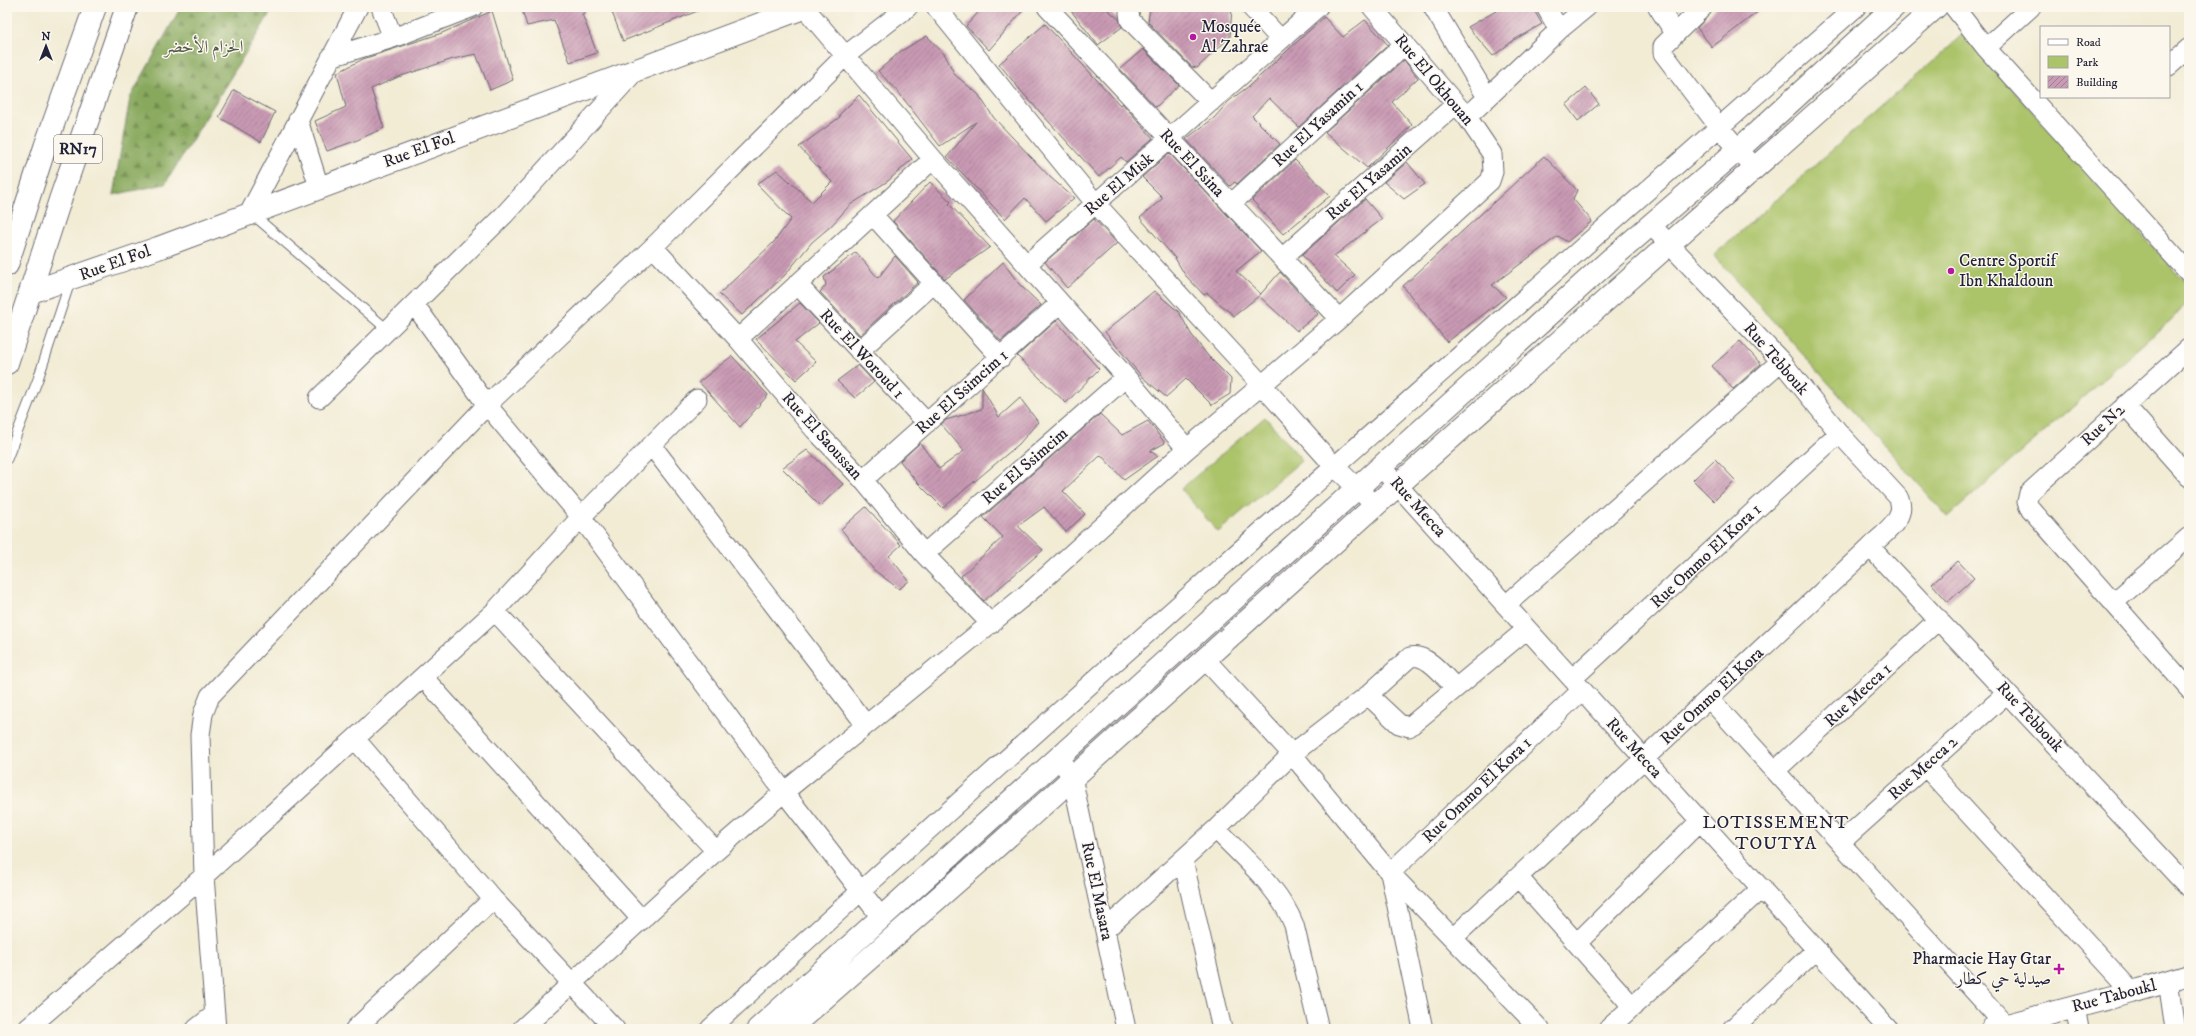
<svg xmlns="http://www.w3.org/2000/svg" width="2196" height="1036" font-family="'IM FELL DW Pica',Amiri,serif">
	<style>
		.green { fill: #abc369; stroke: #667252 }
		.forest { fill: url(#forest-firs); stroke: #55664c }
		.building { fill: url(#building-hatch) }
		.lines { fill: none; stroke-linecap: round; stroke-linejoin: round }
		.service-casing { stroke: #6b6971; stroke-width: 11 }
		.minor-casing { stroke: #6b6971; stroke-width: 21 }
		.tertiary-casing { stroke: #6b6971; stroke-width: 24 }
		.primary-casing { stroke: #6b6971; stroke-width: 24 }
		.trunk-casing { stroke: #6b6971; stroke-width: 24 }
		.service { stroke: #fff; stroke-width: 9 }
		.minor { stroke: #fff; stroke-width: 19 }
		.tertiary { stroke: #fff; stroke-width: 22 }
		.primary { stroke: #fff; stroke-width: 22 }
		.trunk { stroke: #fff; stroke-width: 22 }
		.poi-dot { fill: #b5179e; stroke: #fbf7ec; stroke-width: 1.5 }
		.labels { text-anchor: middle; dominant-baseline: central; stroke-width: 3; stroke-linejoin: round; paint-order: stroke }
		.shield { fill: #fbf7ec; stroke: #636270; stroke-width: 1 }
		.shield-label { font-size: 16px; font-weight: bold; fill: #22223b }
		.poi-label { font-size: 17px; fill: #22223b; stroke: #fbf7ec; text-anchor: start }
		.park-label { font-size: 17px; fill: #525a4b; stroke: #fbf7ec }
		.street-label { font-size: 17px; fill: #22223b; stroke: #fbf7ec }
		.neighbourhood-label { font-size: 18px; letter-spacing: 1px; fill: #22223b; stroke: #fbf7ec }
	</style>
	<defs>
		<pattern id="forest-firs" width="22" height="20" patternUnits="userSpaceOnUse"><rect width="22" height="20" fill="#88a95d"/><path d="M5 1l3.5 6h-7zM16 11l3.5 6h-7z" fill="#6f894e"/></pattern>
		<pattern id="building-hatch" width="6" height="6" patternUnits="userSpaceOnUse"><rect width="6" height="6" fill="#c99ab3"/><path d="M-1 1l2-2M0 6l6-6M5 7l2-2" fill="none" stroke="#a37d93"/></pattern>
	</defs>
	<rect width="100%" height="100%" fill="#fbf7ec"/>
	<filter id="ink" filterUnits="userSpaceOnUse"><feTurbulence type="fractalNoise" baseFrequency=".025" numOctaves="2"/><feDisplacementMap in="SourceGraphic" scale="8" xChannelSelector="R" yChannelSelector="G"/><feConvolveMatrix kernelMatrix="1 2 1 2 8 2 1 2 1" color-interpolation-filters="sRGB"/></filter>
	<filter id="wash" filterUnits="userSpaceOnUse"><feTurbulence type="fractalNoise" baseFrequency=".012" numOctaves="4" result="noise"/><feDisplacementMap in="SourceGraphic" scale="16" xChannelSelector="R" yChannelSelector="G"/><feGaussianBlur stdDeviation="0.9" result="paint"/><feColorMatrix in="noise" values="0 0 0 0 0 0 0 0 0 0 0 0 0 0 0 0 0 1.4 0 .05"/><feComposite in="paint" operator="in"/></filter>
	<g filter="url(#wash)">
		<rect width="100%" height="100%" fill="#f2ecd5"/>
		<path class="green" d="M1963 34 2189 287V303L1948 517 1714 255Z
			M1265 417 1302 460 1218 532 1181 489Z"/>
		<path class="forest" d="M181 7H274L165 184 113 195 130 98Z"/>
		<g id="blocks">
			<path class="building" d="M521 7H584L585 13 582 14 597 53 570 62 554 20 527 26Z
				M610 7H704L705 8 623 41Z
				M983 7H1026L989 50 966 26Z
				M1068 7H1104L1119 19 1122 27 1098 45Z
				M1150 7H1232L1230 37 1197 68 1192 67 1148 22Z
				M1503 7H1532L1542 24 1514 40 1493 56 1468 27Z
				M1716 7H1764L1712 47 1697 28Z
				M492 11 513 80 490 90 476 54 453 59 398 77 371 89 384 128 355 141 327 151 315 121 346 107 337 73 363 59 442 33Z
				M1324 17 1343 37 1365 20 1388 45 1299 127 1269 98 1252 116 1280 144 1237 184 1235 182 1230 186 1186 139 1214 118 1229 101 1249 86Z
				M1045 24 1120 105 1122 103 1153 138 1126 162 1121 157 1099 177 1021 91 999 64Z
				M927 36 945 55 955 75 978 94 994 118 1050 177 1074 198 1046 221 1025 198 1005 219 947 157 976 122 940 146 899 93 878 71 901 51Z
				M1143 49 1179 85 1156 107 1120 69Z
				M1404 60 1418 78 1392 102 1412 125 1367 168 1325 132Z
				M1586 88 1599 104 1578 121 1566 105Z
				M234 90 275 112 261 142 219 117Z
				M859 95 912 159 888 181 850 205 831 226 812 242 785 275 742 315 719 294 774 242 791 219 757 184 777 170 812 202 832 182 799 147 840 117 839 115Z
				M1169 153 1261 251 1236 271 1261 294 1234 316 1207 293 1204 295 1185 275 1175 258 1140 218 1163 198 1142 177Z
				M1544 156 1577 190 1573 199 1592 221 1567 242 1558 236 1492 285 1506 297 1447 342 1403 286Z
				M1295 160 1330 196 1283 234 1252 200Z
				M1407 162 1425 184 1404 199 1384 182Z
				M930 182 951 202 949 204 990 247 945 279 893 221Z
				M1365 199 1382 219 1334 256 1355 275 1337 293 1302 255Z
				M1094 219 1117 243 1067 288 1045 262Z
				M856 252 878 278 895 256 918 282 860 335 820 292 826 285 824 277Z
				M1003 262 1019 284 1041 305 1001 341 964 300Z
				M1280 272 1318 314 1297 331 1259 296Z
				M1154 291 1179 312 1191 334 1208 356 1231 379 1230 394 1212 405 1186 379 1166 397 1142 377 1105 332Z
				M800 303 819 323 795 342 816 362 796 380 756 339Z
				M1056 321 1099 369 1066 403 1017 356Z
				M1740 341 1761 364 1733 389 1712 366Z
				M732 356 768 395 740 427 699 382Z
				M858 365 874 382 855 398 837 381Z
				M982 388 999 417 1020 398 1038 422 1019 444 943 508 916 481 900 461 920 443 939 469 964 451 941 424 946 420 982 409Z
				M1100 414 1122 435 1148 421 1165 443 1150 451 1158 456 1124 480 1101 455 1063 491 1085 514 1066 532 1044 507 1018 526 1043 550 984 601 961 576 1003 537 983 517Z
				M807 450 843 484 820 506 782 468Z
				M1715 459 1735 480 1714 501 1693 480Z
				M866 507 901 545 889 556 909 581 899 589 874 570 841 529Z
				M1958 561 1974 578 1948 602 1932 584Z"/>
		</g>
	</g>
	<g filter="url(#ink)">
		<use href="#blocks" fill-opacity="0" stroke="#6b6971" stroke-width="1"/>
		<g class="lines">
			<defs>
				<path id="service" d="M252 214 388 330
					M7 459 38 379 71 279"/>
				<path id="minor" d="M381 7 393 38
					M804 7 933 159 1126 377 1187 449
					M936 7 1096 204 1262 385 1334 466 1376 506
					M1047 7 1339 319
					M1130 7 1129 12 1130 20 1211 102
					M1251 7 1281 40
					M1433 7 1487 97
					M1546 7 1559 30
					M1658 7 1675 33
					M1703 7 1663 46V53L1719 127 1755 168
					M1954 7 1986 48 2189 273
					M1986 48 2031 7
					M331 57 393 38 473 7
					M2169 66 2189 48
					M1467 117 1559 30 1587 7
					M298 120 319 187
					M1231 204 1405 44
					M250 212 358 7
					M873 215 1001 358
					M653 247 738 339 815 430 863 480 924 554 991 624
					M1282 258 1455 105
					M1027 264 1318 7
					M797 284 927 423
					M414 304 487 405 581 517 784 792 881 917
					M738 339 933 159
					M2189 348 2029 493 2027 502 2029 507 2189 689
					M859 351 933 284
					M319 398 504 215 637 69
					M2125 405 2189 477
					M652 446 866 725
					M1381 467 1888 1029
					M863 480 1060 303
					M1870 547 2189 888
					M924 554 1126 377
					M2113 603 2189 537
					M1506 605 1781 361
					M495 611 716 851
					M1204 658 1292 754 1390 873 1540 1029
					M423 677 642 920
					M1572 679 1839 433
					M1368 695 1399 724 1409 727 1527 629
					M1709 698 2005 1025
					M355 739 493 899 615 1029
					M1059 758 1072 777 1126 1029
					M1925 766 2132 992
					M1776 770 1939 619
					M1216 829C1244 859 1279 887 1294 925L1319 1029
					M1840 843 2007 693
					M1183 860 1222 1029
					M1518 877 1633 1007
					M1106 929 1216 829 1292 754 1368 695 1410 657C1428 653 1444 677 1456 688
					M1454 937 1870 547C1884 533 1909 518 1898 497L1839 433 1781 361 1651 225
					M1577 943 1700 821
					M2168 981 2175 1029
					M2075 1007 2079 1029
					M27 1029 204 876 495 611 581 517 697 399
					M196 1029 215 1014
					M216 1029 204 876 200 735 203 714 210 696 487 405 653 247 845 56 908 7
					M355 1029 493 899
					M522 1029 716 851 784 792 1034 588 1187 449 1339 319 1490 181 1493 172 1492 154 1467 117 1372 7
					M710 1029C1087 682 1472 345 1856 7
					M1423 1029 1390 873 1582 690
					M1608 1029 1762 888
					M1732 1029 1816 950"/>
				<path id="tertiary" d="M31 292 158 248 806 7
					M1992 1029 2132 992 2189 975"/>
				<path id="primary" d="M758 1029 1612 258 1739 149 1894 7
					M789 1029 985 857 1398 485 1936 7"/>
				<path id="trunk" d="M7 265 45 147 95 7
					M7 363 60 200 127 7"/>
			</defs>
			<use href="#service" class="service-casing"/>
			<use href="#minor" class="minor-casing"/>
			<use href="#tertiary" class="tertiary-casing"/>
			<use href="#primary" class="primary-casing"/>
			<use href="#trunk" class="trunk-casing"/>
			<use href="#service" class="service"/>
			<use href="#minor" class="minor"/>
			<use href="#tertiary" class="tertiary"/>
			<use href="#primary" class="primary"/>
			<use href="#trunk" class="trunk"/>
		</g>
	</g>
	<g class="poi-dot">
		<circle cx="1193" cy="37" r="4"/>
		<circle cx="1951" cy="271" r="4"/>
		<path d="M2057 963h4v4h4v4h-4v4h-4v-4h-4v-4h4z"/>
	</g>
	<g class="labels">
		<rect class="shield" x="54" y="135" width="48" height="28" rx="3"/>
		<g class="shield-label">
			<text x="78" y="149">RN17</text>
		</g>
		<g class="poi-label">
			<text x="1201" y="27">Mosquée<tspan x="1201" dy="20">Al Zahrae</tspan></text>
			<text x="1959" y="261">Centre Sportif<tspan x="1959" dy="20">Ibn Khaldoun</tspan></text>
			<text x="2051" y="959" text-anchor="end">Pharmacie Hay Gtar<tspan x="2051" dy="20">صيدلية حي كطار</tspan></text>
		</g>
		<g class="park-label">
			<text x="204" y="47">الحزام الأخضر</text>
		</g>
		<g class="street-label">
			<text transform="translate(1434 80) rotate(50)">Rue El Okhouan</text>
			<text transform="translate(1318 124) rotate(-43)">Rue El Yasamin 1</text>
			<text transform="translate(419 150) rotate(-20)">Rue El Fol</text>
			<text transform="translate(1192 163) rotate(47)">Rue El Ssina</text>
			<text transform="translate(1369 182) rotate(-41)">Rue El Yasamin</text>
			<text transform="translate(1119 184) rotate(-41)">Rue El Misk</text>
			<text transform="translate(115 263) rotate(-20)">Rue El Fol</text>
			<text transform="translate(862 354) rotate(47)">Rue El Woroud 1</text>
			<text transform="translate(1776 359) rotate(49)">Rue Tebbouk</text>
			<text transform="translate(962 392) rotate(-42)">Rue El Ssimcim 1</text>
			<text transform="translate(2103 425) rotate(-43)">Rue N2</text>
			<text transform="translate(822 436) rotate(48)">Rue El Saoussan</text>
			<text transform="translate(1025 466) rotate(-41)">Rue El Ssimcim</text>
			<text transform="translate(1418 507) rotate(48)">Rue Mecca</text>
			<text transform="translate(1706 556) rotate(-43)">Rue Ommo El Kora 1</text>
			<text transform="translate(1858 695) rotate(-43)">Rue Mecca 1</text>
			<text transform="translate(1712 696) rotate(-43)">Rue Ommo El Kora</text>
			<text transform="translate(2030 717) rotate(47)">Rue Tebbouk</text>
			<text transform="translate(1634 748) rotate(48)">Rue Mecca</text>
			<text transform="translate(1923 768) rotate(-42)">Rue Mecca 2</text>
			<text transform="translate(1477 790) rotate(-44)">Rue Ommo El Kora 1</text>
			<text transform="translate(1097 891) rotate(78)">Rue El Masara</text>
			<text transform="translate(2114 996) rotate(-15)">Rue Taboukl</text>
		</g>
		<g class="neighbourhood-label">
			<text x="1776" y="823">LOTISSEMENT<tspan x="1776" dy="21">TOUTYA</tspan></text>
		</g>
	</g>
	<rect width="2196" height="1036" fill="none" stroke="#fbf7ec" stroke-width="24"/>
	<rect x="2040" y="26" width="130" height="72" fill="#fbf7ec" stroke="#a4a2a5"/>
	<rect x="2048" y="39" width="20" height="6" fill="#ffffff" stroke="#a4a2a5"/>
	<text x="2076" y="46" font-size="12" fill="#22223b">Road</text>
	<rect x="2048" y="56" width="20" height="12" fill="#abc369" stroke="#a4a2a5"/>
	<text x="2076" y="66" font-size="12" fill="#22223b">Park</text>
	<rect x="2048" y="76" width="20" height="12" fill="url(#building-hatch)" stroke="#a4a2a5"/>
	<text x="2076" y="86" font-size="12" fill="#22223b">Building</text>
	<g transform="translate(46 46)" stroke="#fbf7ec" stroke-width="3" paint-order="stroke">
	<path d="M0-3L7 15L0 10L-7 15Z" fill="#22223b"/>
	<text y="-6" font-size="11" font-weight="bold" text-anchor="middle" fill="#22223b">N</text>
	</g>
</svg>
